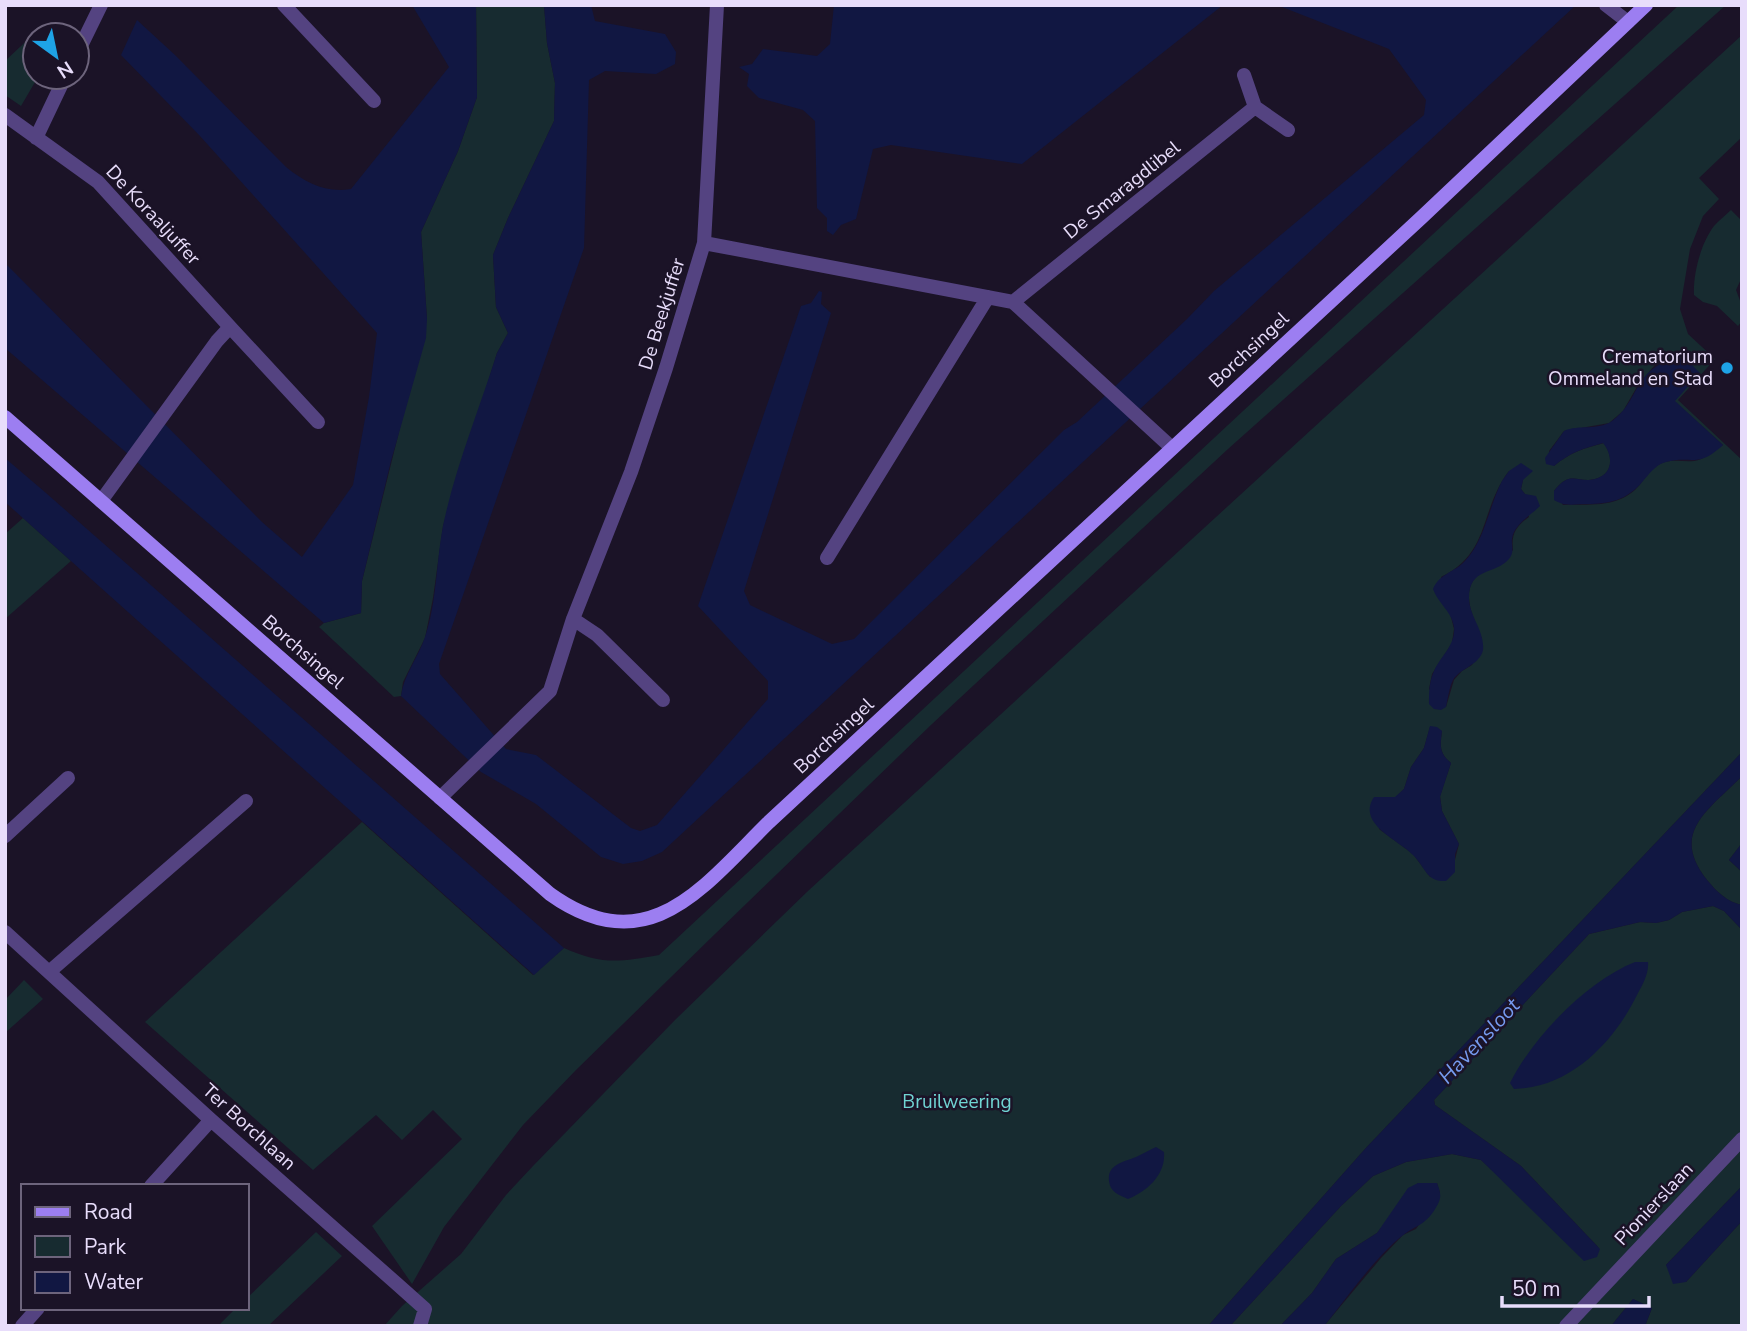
<svg xmlns="http://www.w3.org/2000/svg" width="1747" height="1331" font-family="'Nunito Sans',sans-serif">
	<style>
		.green { fill: #172b30; fill-rule: evenodd }
		.water { fill: #111742 }
		.lines { fill: none; stroke-linecap: round; stroke-linejoin: round }
		.street { stroke: #544381; stroke-width: 14 }
		.secondary { stroke: #9c7ef1; stroke-width: 14 }
		.poi-dot { fill: #1ea3e6; stroke: #1b1327; stroke-width: 2.5 }
		.labels { text-anchor: middle; dominant-baseline: central; stroke-width: 5; stroke-linejoin: round; paint-order: stroke }
		.street-label { font-size: 19px; fill: #e8ddfb; stroke: #1b1327 }
		.poi-label { font-size: 19px; fill: #e8ddfb; stroke: #1b1327; text-anchor: end }
		.park-label { font-size: 19px; fill: #70d4d3; stroke: #1b1327 }
		.water-label { font-size: 21px; font-style: italic; fill: #769bf0; stroke: #1b1327 }
	</style>
	<rect width="100%" height="100%" fill="#1b1327"/>
	<path class="green" d="M476 5H544L547 43 555 83 554 121 508 218 493 255 496 307 508 333 497 353 443 526 433 598 425 638 403 682 401 696 394 697 319 627 324 623 361 613 362 581 427 319 421 232 458 151 477 97Z
		M1679 5H1726L1228 449 932 724 715 934 576 1070 523 1125 444 1227 412 1284 372 1226 462 1139 433 1110 402 1140 376 1115 313 1170 145 1022 362 822 533 975 564 948C602 965 619 962 659 955Z
		M37 31 40 35H35V77H38L21 106 5 95V61Z
		M1742 35V137L1699 178 1719 199 1703 216 1690 249 1680 309 1688 334 1715 359 1678 400 1742 460V752L1365 1149 1208 1326H384L402 1306 461 1254 506 1195 533 1166 675 1020 808 891ZM1663 361 1674 401 1723 445C1715 450 1704 460 1694 461 1683 462 1673 459 1662 463 1650 468 1644 481 1635 490 1615 508 1588 504 1563 505L1554 491C1571 469 1577 484 1595 479 1614 474 1613 456 1604 443 1584 448 1569 453 1554 466L1549 451 1564 431 1609 423 1623 411 1638 385 1654 366ZM1509 471 1523 480 1521 489 1525 494 1529 517C1516 526 1511 534 1513 550 1508 555 1503 563 1497 566 1493 569 1486 569 1482 572 1457 589 1474 618 1482 639L1472 665 1462 671 1454 680 1446 707 1429 689 1432 674 1452 643 1454 629 1441 577C1491 553 1479 510 1509 471ZM1430 727 1442 731C1440 746 1439 753 1451 763L1440 796 1442 811 1459 844 1454 864 1430 877 1413 854 1379 829 1382 798 1396 797 1404 789 1411 767 1424 748Z
		M1731 210 1742 221V277L1736 290 1742 306V321L1738 326 1717 306 1703 302 1694 295C1693 273 1701 243 1714 226 1719 220 1726 215 1731 210Z
		M23 518 71 561 5 619V534Z
		M1742 776V843L1729 860 1742 872V905C1727 902 1716 891 1707 880 1669 832 1709 810 1742 776Z
		M1713 906 1724 911 1742 930V1186L1666 1265 1686 1282 1742 1221V1326H1645L1652 1308 1633 1299 1611 1326H1324L1381 1258 1403 1235 1416 1229 1440 1193 1437 1183H1418L1377 1233 1336 1259 1312 1293 1280 1326H1230L1341 1206 1373 1176 1406 1162 1452 1154 1481 1160 1507 1184 1599 1248 1521 1166 1435 1105 1434 1100 1589 934 1640 922 1656 923 1669 920 1682 912Z
		M24 980 43 999 5 1033V1000Z
		M316 1232 342 1256 268 1326H218L236 1308H247V1298Z"/>
	<path class="water" d="M412 5H476L477 97 458 151 421 232 427 319 426 338 391 461 362 581 361 613 324 623 5 348V263L262 522 302 557 353 485 369 397 377 333 200 136 121 55 137 20 175 55 286 167C306 183 325 193 351 189L449 67Z
		M544 5H591L595 21 665 34 676 52 675 64 656 74 605 71 589 80 584 248 439 664 440 674 506 749 536 755 631 828 640 831 657 825 768 699V681L698 606 801 306 811 303 819 291 822 292 821 304 831 313 744 591 750 605 832 644 854 639 1064 430 1077 422 1187 319 1214 291 1424 115 1426 100 1389 49 1277 5H1576L662 852 642 861 623 864 601 857 536 804 481 772 401 696C404 674 418 658 425 637 437 602 436 563 443 526 455 468 479 410 497 353L508 333 496 307 493 255 508 218 554 121 555 83 547 43Z
		M834 5H1223L1022 164 891 145 873 149 856 219 841 225 833 235 827 231V218L817 208 815 121 803 110 759 98 747 86 749 74 739 67 752 64 763 49 817 56 830 44Z
		M1675 358 1686 359 1700 373 1675 401 1723 445C1696 470 1692 454 1663 463 1655 466 1649 474 1643 481 1627 500 1610 504 1586 504 1574 504 1565 507 1554 500V491C1571 469 1577 484 1595 479 1614 474 1613 455 1603 443 1584 448 1569 453 1554 466L1546 464 1545 458 1564 431C1579 424 1598 431 1612 421 1639 402 1633 370 1675 358Z
		M5 458 46 493 564 948 534 975 5 502Z
		M1521 463 1533 471 1523 480 1521 489 1525 494 1536 496 1540 506C1530 516 1514 524 1512 539 1511 546 1515 552 1509 559 1495 575 1469 567 1469 598 1469 616 1485 631 1483 650 1480 665 1460 668 1453 680 1449 688 1448 698 1446 707L1441 710 1434 709 1429 704C1429 693 1429 682 1434 671 1440 657 1456 645 1454 627 1452 612 1438 603 1433 589 1439 574 1455 572 1465 561 1485 540 1489 506 1502 481L1509 471Z
		M1430 726 1437 727 1442 731C1440 746 1439 753 1451 763L1440 797 1442 811 1459 844 1455 854V872L1446 881C1426 882 1426 868 1413 855 1399 840 1356 824 1374 797H1395L1404 789 1411 767 1424 748Z
		M1742 752V776C1709 810 1669 832 1707 880 1716 891 1727 902 1742 905V930L1724 911 1713 906 1682 912 1669 920 1656 923 1640 922 1589 934 1434 1100 1435 1105 1521 1166 1600 1249 1597 1257 1584 1261 1481 1160 1452 1154 1406 1162 1373 1176 1341 1206 1230 1326H1208L1365 1149Z
		M1742 843V872L1729 860Z
		M1635 962H1648C1649 973 1643 984 1638 993 1615 1041 1571 1088 1514 1089L1510 1083C1533 1037 1587 981 1635 962Z
		M1156 1147 1164 1152C1166 1174 1148 1191 1128 1199 1119 1195 1110 1192 1109 1181 1107 1164 1124 1162 1136 1157 1143 1154 1149 1150 1156 1147Z
		M1418 1183H1437C1440 1191 1442 1196 1438 1204 1426 1226 1419 1223 1402 1236 1375 1257 1347 1298 1324 1326H1280L1312 1293 1336 1259 1377 1233 1408 1188Z
		M1742 1186V1221L1686 1282 1673 1284 1666 1265Z
		M1633 1299 1652 1308 1645 1326H1611Z"/>
	<g class="lines">
		<path class="street" d="M284 5 374 101
			M1606 5 1628 22
			M77 54 101 5
			M1244 75 1255 107 1288 130
			M5 115 98 182 230 327 217 341 101 501
			M36 138 65 77
			M704 243 1013 302 1172 448
			M1013 302 1255 107
			M230 327 318 422
			M827 558 988 297
			M573 619 597 635 663 700
			M440 798 550 691 573 619 631 472 666 368 704 243 717 5
			M5 836 68 778
			M5 932 211 1120 397 1284 425 1309 420 1326
			M49 972 246 801
			M151 1186 211 1120
			M22 1326 38 1308
			M1566 1326 1742 1139"/>
		<path class="secondary" d="M5 417 550 894C648 964 703 887 769 822L1422 217 1646 5"/>
	</g>
	<circle class="poi-dot" cx="1727" cy="368" r="7"/>
	<g class="labels">
		<g class="street-label">
			<text transform="translate(1122 190) rotate(-39)">De Smaragdlibel</text>
			<text transform="translate(153 215) rotate(47)">De Koraaljuffer</text>
			<text transform="translate(662 314) rotate(-73)">De Beekjuffer</text>
			<text transform="translate(1249 350) rotate(-43)">Borchsingel</text>
			<text transform="translate(303 652) rotate(41)">Borchsingel</text>
			<text transform="translate(834 736) rotate(-43)">Borchsingel</text>
			<text transform="translate(249 1127) rotate(42)">Ter Borchlaan</text>
			<text transform="translate(1654 1204) rotate(-47)">Pionierslaan</text>
		</g>
		<g class="poi-label">
			<text x="1713" y="357">Crematorium<tspan x="1713" dy="22">Ommeland en Stad</tspan></text>
		</g>
		<g class="park-label">
			<text x="957" y="1102">Bruilweering</text>
		</g>
		<g class="water-label">
			<text transform="translate(1479 1041) rotate(-47)">Havensloot</text>
		</g>
	</g>
	<rect width="1747" height="1331" fill="none" stroke="#e8ddfb" stroke-width="14"/>
	<rect x="21" y="1184" width="228" height="126" fill="#1b1327" stroke="#6d647c" stroke-width="2"/>
	<rect x="35" y="1207" width="35" height="10" fill="#9c7ef1" stroke="#6d647c" stroke-width="2"/>
	<text x="84" y="1219" font-size="21" fill="#e8ddfb">Road</text>
	<rect x="35" y="1236" width="35" height="21" fill="#172b30" stroke="#6d647c" stroke-width="2"/>
	<text x="84" y="1254" font-size="21" fill="#e8ddfb">Park</text>
	<rect x="35" y="1272" width="35" height="21" fill="#111742" stroke="#6d647c" stroke-width="2"/>
	<text x="84" y="1289" font-size="21" fill="#e8ddfb">Water</text>
	<g transform="translate(56 56) rotate(147)"><circle r="33" fill="#1b1327" stroke="#6d647c" stroke-width="2"/>
	<path d="M0-5L12 26L0 18L-12 26Z" fill="#1ea3e6"/>
	<text y="-10" font-size="19" font-weight="bold" text-anchor="middle" fill="#e8ddfb">N</text>
	</g>
	<path d="M1502 1296v10h147v-10" fill="none" stroke="#e8ddfb" stroke-width="3.5"/>
	<text x="1512" y="1296" font-size="21" fill="#e8ddfb" stroke="#1b1327" stroke-width="5" paint-order="stroke">50 m</text>
</svg>
